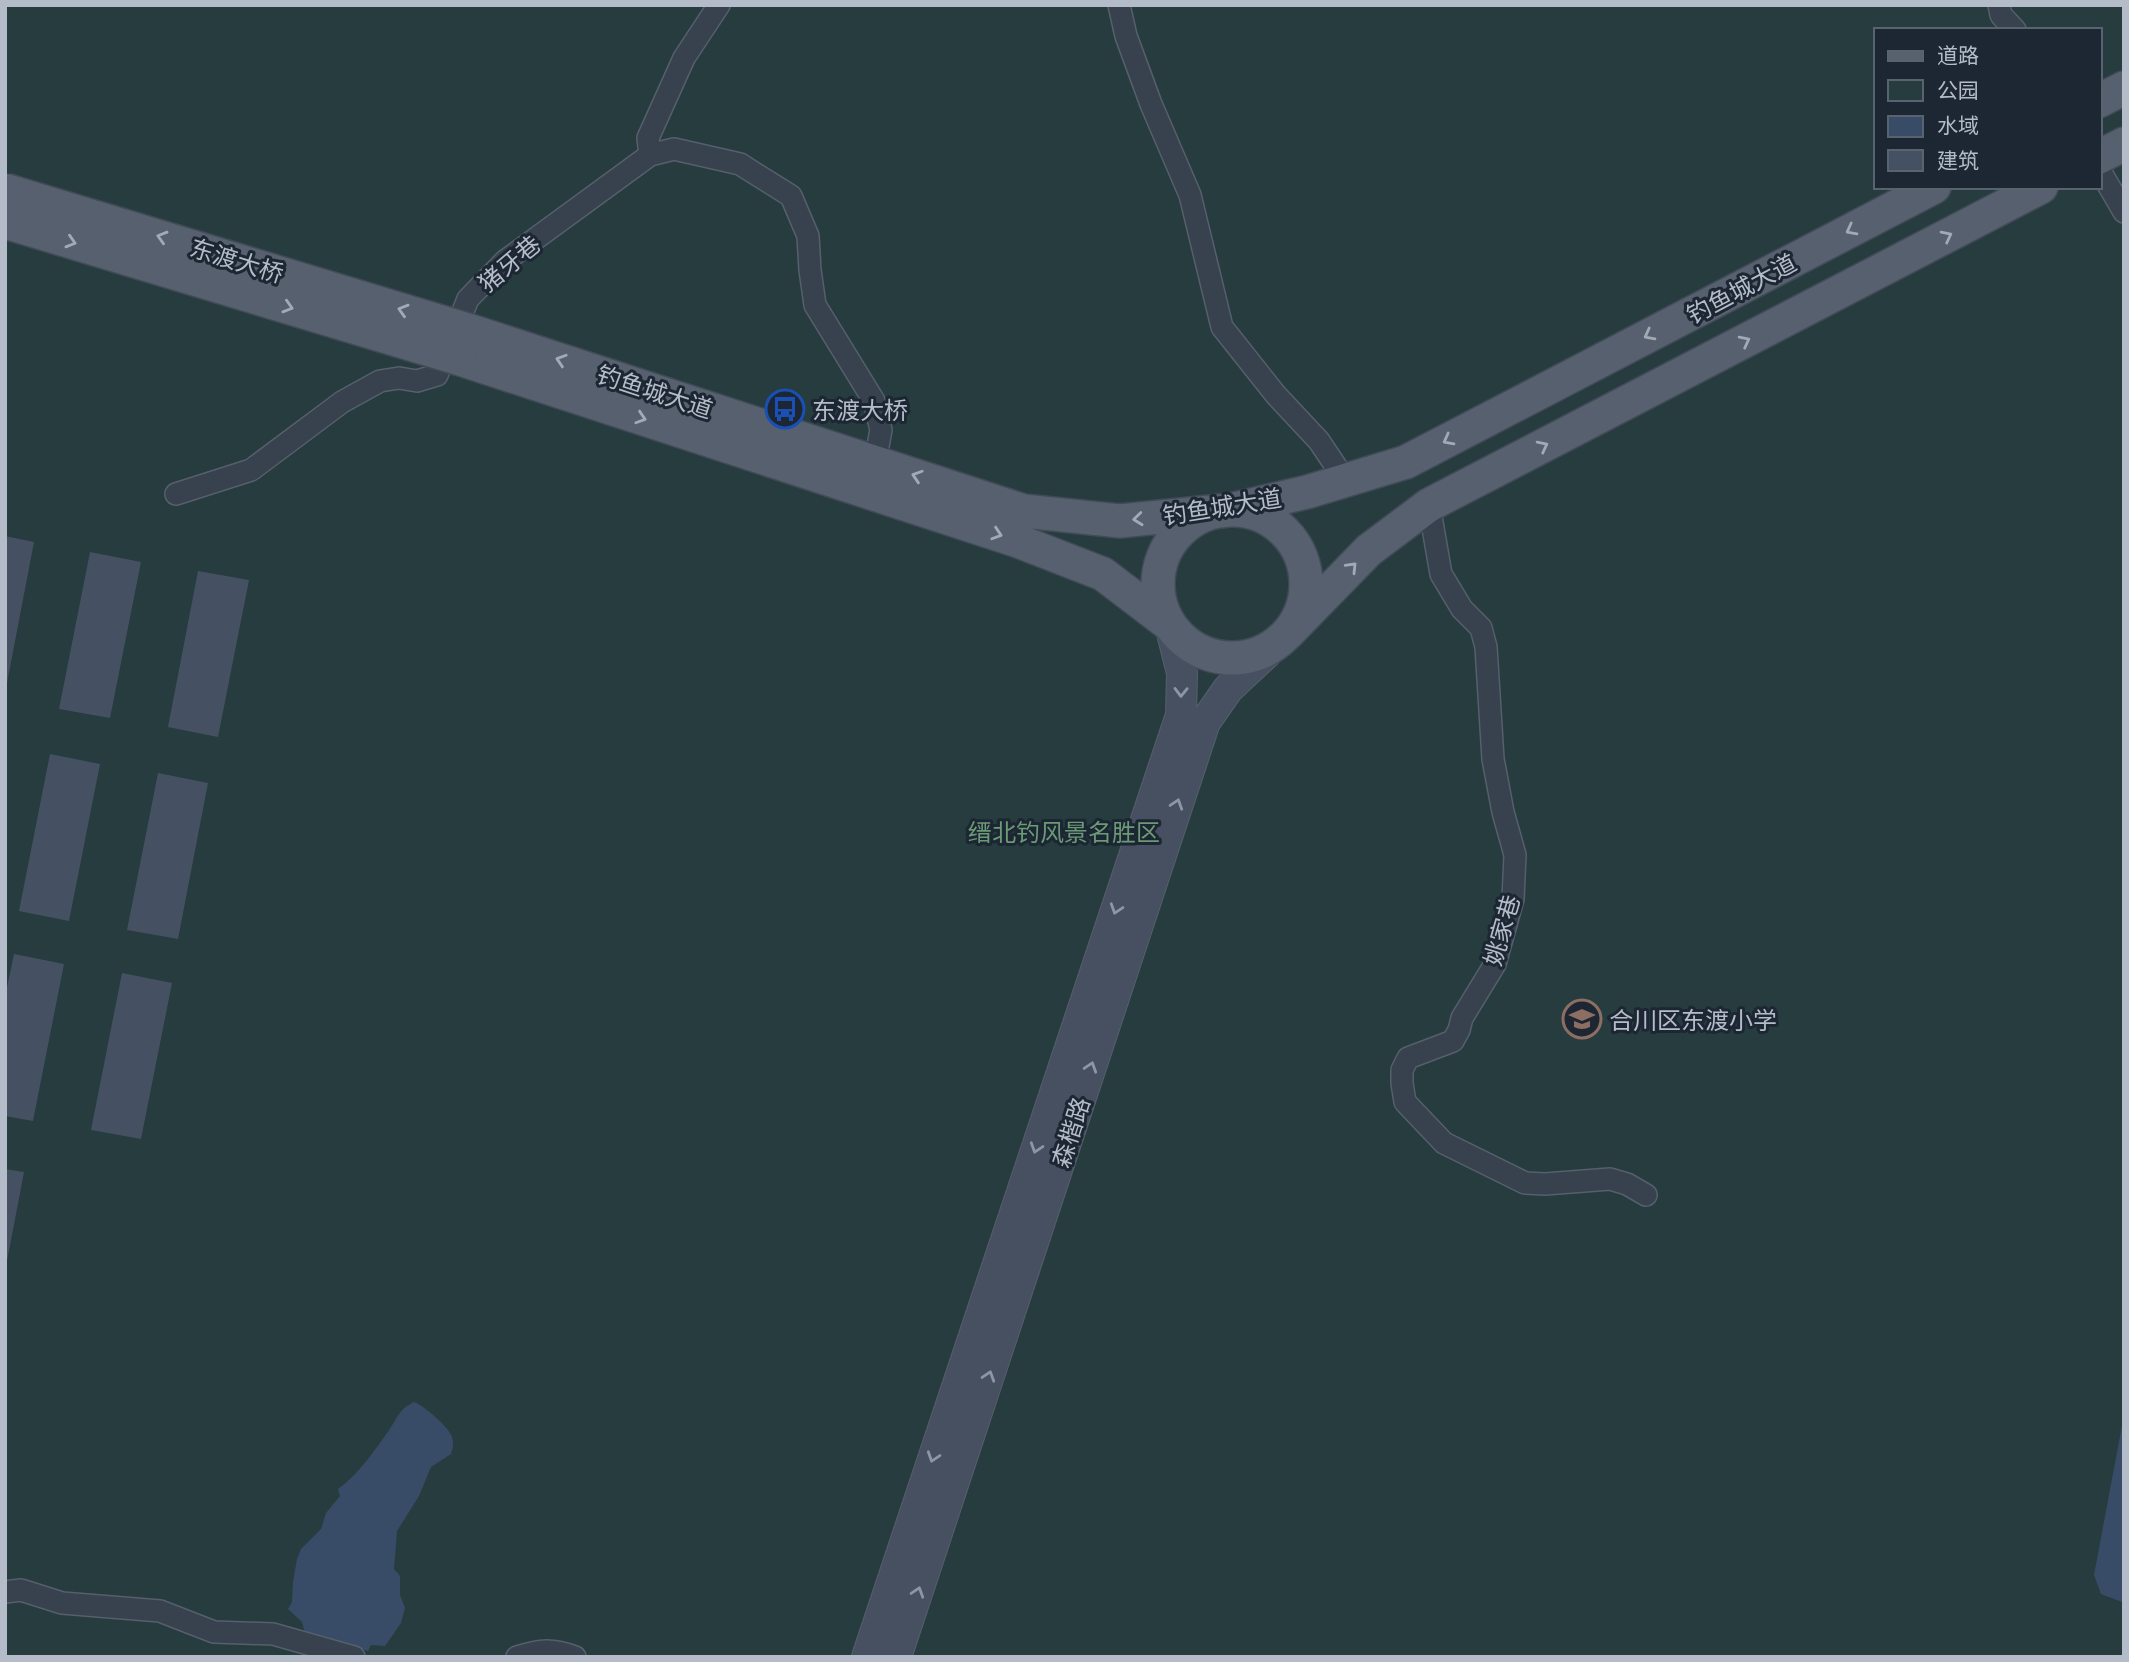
<svg xmlns="http://www.w3.org/2000/svg" width="2129" height="1662" font-family="Lato,'Noto Sans SC',sans-serif">
	<style>
		.green { fill: #263c3f; fill-rule: evenodd }
		.water { fill: #394c67 }
		.building { fill: #455162 }
		.lines { fill: none; stroke-linecap: round; stroke-linejoin: round }
		.minor-casing { stroke: #565f6c; stroke-width: 24 }
		.secondary-casing { stroke: #565f6c; stroke-width: 32 }
		.primary-casing { stroke: #414a57; stroke-width: 36 }
		.minor { stroke: #38414e; stroke-width: 21 }
		.secondary { stroke: #465061; stroke-width: 30 }
		.primary { stroke: #56606e; stroke-width: 33 }
		.primary-bridge-casing { stroke: #414a57; stroke-width: 36; stroke-linecap: butt }
		.primary-bridge { stroke: #56606e; stroke-width: 33 }
		.oneway { stroke: #a1aab7 }
		.oneway2 { stroke: #8e96a5 }
		.labels { text-anchor: middle; dominant-baseline: central; stroke-width: 6; stroke-linejoin: round; paint-order: stroke }
		.street-label { font-size: 24px; fill: #b4bcc9; stroke: #1d2633 }
		.poi-label { font-size: 24px; fill: #b4bcc9; stroke: #1d2633; text-anchor: start }
		.park-label { font-size: 24px; fill: #6b9a76; stroke: #1d2633 }
	</style>
	<rect width="100%" height="100%" fill="#242f3e"/>
	<path class="green" d="M5 5H2124V1657H5ZM1875 30H2099V187H1875Z"/>
	<path class="water" d="M414 1402C423 1405 449 1427 452 1437 454 1443 453 1448 451 1454L431 1467 419 1496 397 1531 394 1569 400 1576V1595L405 1608 401 1623 385 1646 371 1645 368 1651 305 1633 302 1622 288 1609 292 1602 293 1582 297 1559 301 1549 321 1529 326 1513 340 1496 338 1489C357 1476 376 1449 389 1430 399 1416 398 1410 414 1402Z
		M2124 1415V1601L2122 1602 2101 1594 2094 1575Z"/>
	<path class="building" d="M5 536 34 542 7 683H5Z
		M90 552 141 562 110 718 59 709Z
		M198 571 249 580 218 737 168 727Z
		M50 754 100 764 69 921 19 911Z
		M158 773 208 783 178 939 127 930Z
		M14 954 64 964 33 1121 5 1116V997Z
		M122 973 172 983 141 1139 91 1130Z
		M5 1169 24 1172 7 1261H5Z"/>
	<g class="lines">
		<defs>
			<path id="minor" d="M1119 5 1126 36 1151 104 1190 195 1222 327 1276 395 1319 441 1345 480
				M1999 5 2001 15 2015 30
				M650 155 674 149 740 164 791 196 808 236 810 270 815 305 874 401 881 430 875 462
				M2099 169 2124 212
				M176 494 251 470 342 402 380 381 399 378 417 381 437 375 468 299 505 261 650 155 648 138 684 58 719 5
				M1429 505 1441 574 1462 609 1481 628 1486 647 1493 759 1503 812 1515 855 1513 899 1495 964 1462 1018 1459 1030 1453 1041 1408 1058 1402 1070V1083L1405 1102 1444 1143 1525 1183 1545 1184 1610 1179 1627 1184 1646 1195
				M5 1592 21 1590 62 1603 160 1611 214 1632 273 1634 354 1657
				M517 1657C540 1650 552 1648 575 1657"/>
			<path id="secondary" d="M867 1657 1181 715 1182 673 1170 625
				M896 1657 1205 722 1228 689 1287 634"/>
			<path id="primary" d="M2099 101 2124 88
				M2099 157 2124 144
				M468 330 1024 511 1120 521 1230 510 1307 492 1406 462 1934 187
				M460 359 1018 541 1103 574 1170 625
				M1158 584a74 74 0 1 1 148 0a74 74 0 1 1-148 0Z
				M1287 634 1369 550 1429 505 2041 187"/>
		</defs>
		<use href="#minor" class="minor-casing"/>
		<use href="#secondary" class="secondary-casing"/>
		<use href="#primary" class="primary-casing"/>
		<use href="#minor" class="minor"/>
		<use href="#secondary" class="secondary"/>
		<use href="#primary" class="primary"/>
		<defs>
			<path id="primary-bridge" d="M5 190 468 330
				M5 222 460 359"/>
		</defs>
		<use href="#primary-bridge" class="primary-bridge-casing"/>
		<use href="#primary-bridge" class="primary-bridge"/>
	</g>
	<defs><path id="oneway-chevron" d="M-2-3.5L2.5 0L-2 3.5" fill="none" stroke-width="1.6" stroke-linecap="round" stroke-linejoin="round" transform="scale(1.75)"/></defs>
	<g class="oneway">
		<use href="#oneway-chevron" transform="translate(1851 230) rotate(152)"/>
		<use href="#oneway-chevron" transform="translate(1947 236) rotate(-27)"/>
		<use href="#oneway-chevron" transform="translate(162 237) rotate(-163)"/>
		<use href="#oneway-chevron" transform="translate(71 242) rotate(17)"/>
		<use href="#oneway-chevron" transform="translate(288 307) rotate(17)"/>
		<use href="#oneway-chevron" transform="translate(403 310) rotate(-163)"/>
		<use href="#oneway-chevron" transform="translate(1649 335) rotate(152)"/>
		<use href="#oneway-chevron" transform="translate(1745 341) rotate(-27)"/>
		<use href="#oneway-chevron" transform="translate(561 360) rotate(-162)"/>
		<use href="#oneway-chevron" transform="translate(641 418) rotate(18)"/>
		<use href="#oneway-chevron" transform="translate(1448 440) rotate(152)"/>
		<use href="#oneway-chevron" transform="translate(1543 446) rotate(-27)"/>
		<use href="#oneway-chevron" transform="translate(917 476) rotate(-162)"/>
		<use href="#oneway-chevron" transform="translate(1138 519) rotate(174)"/>
		<use href="#oneway-chevron" transform="translate(997 534) rotate(18)"/>
		<use href="#oneway-chevron" transform="translate(1352 567) rotate(-46)"/>
	</g>
	<g class="oneway2">
		<use href="#oneway-chevron" transform="translate(1181 692) rotate(91)"/>
		<use href="#oneway-chevron" transform="translate(1177 804) rotate(-72)"/>
		<use href="#oneway-chevron" transform="translate(1116 909) rotate(108)"/>
		<use href="#oneway-chevron" transform="translate(1091 1067) rotate(-72)"/>
		<use href="#oneway-chevron" transform="translate(1036 1148) rotate(108)"/>
		<use href="#oneway-chevron" transform="translate(989 1376) rotate(-72)"/>
		<use href="#oneway-chevron" transform="translate(933 1457) rotate(108)"/>
		<use href="#oneway-chevron" transform="translate(918 1592) rotate(-72)"/>
	</g>
	<defs>
		<symbol id="bus-ring" viewBox="-11 -11 22 22"><circle r="9.5" fill="#1d2633" stroke="#1a4fb4" stroke-width="1.5"/><path d="M-5-6H5V4H4V6H2V4H-2V6H-4V4H-5ZM-3.5-4V0h7V-4ZM-3.5 1.2v1.5H-2V1.2ZM2 1.2v1.5H3.5V1.2Z" fill="#1a4fb4"/></symbol>
		<symbol id="school-ring" viewBox="-11 -11 22 22"><circle r="9.5" fill="#1d2633" stroke="#8d6e63" stroke-width="1.5"/><path d="M0-5L7-2L0 1L-7-2ZM-4 1L0 2.5L4 1V4Q0 6-4 4Z" fill="#8d6e63"/></symbol>
	</defs>
	<g fill-rule="evenodd">
		<use href="#bus-ring" x="763" y="387" width="44" height="44"/>
		<use href="#school-ring" x="1560" y="997" width="44" height="44"/>
	</g>
	<g class="labels">
		<g class="street-label">
			<text transform="translate(237 260) rotate(17)">东渡大桥</text>
			<text transform="translate(509 263) rotate(-40)">猪牙巷</text>
			<text transform="translate(1741 288) rotate(-28)">钓鱼城大道</text>
			<text transform="translate(655 391) rotate(18)">钓鱼城大道</text>
			<text transform="translate(1222 506) rotate(-9)">钓鱼城大道</text>
			<text transform="translate(1501 930) rotate(-74)">姚家巷</text>
			<text transform="translate(1070 1132) rotate(-72)">森楷路</text>
		</g>
		<g class="poi-label">
			<text x="812" y="409">东渡大桥</text>
			<text x="1609" y="1019">合川区东渡小学</text>
		</g>
		<g class="park-label">
			<text x="1064" y="831">缙北钓风景名胜区</text>
		</g>
	</g>
	<rect width="2129" height="1662" fill="none" stroke="#b4bcc9" stroke-width="14"/>
	<rect x="1874" y="28" width="228" height="161" fill="#1d2633" stroke="#59626f" stroke-width="2"/>
	<rect x="1888" y="51" width="35" height="10" fill="#56606e" stroke="#59626f" stroke-width="2"/>
	<text x="1937" y="63" font-size="21" fill="#b4bcc9">道路</text>
	<rect x="1888" y="80" width="35" height="21" fill="#263c3f" stroke="#59626f" stroke-width="2"/>
	<text x="1937" y="98" font-size="21" fill="#b4bcc9">公园</text>
	<rect x="1888" y="116" width="35" height="21" fill="#394c67" stroke="#59626f" stroke-width="2"/>
	<text x="1937" y="133" font-size="21" fill="#b4bcc9">水域</text>
	<rect x="1888" y="150" width="35" height="21" fill="#455162" stroke="#59626f" stroke-width="2"/>
	<text x="1937" y="168" font-size="21" fill="#b4bcc9">建筑</text>
</svg>
